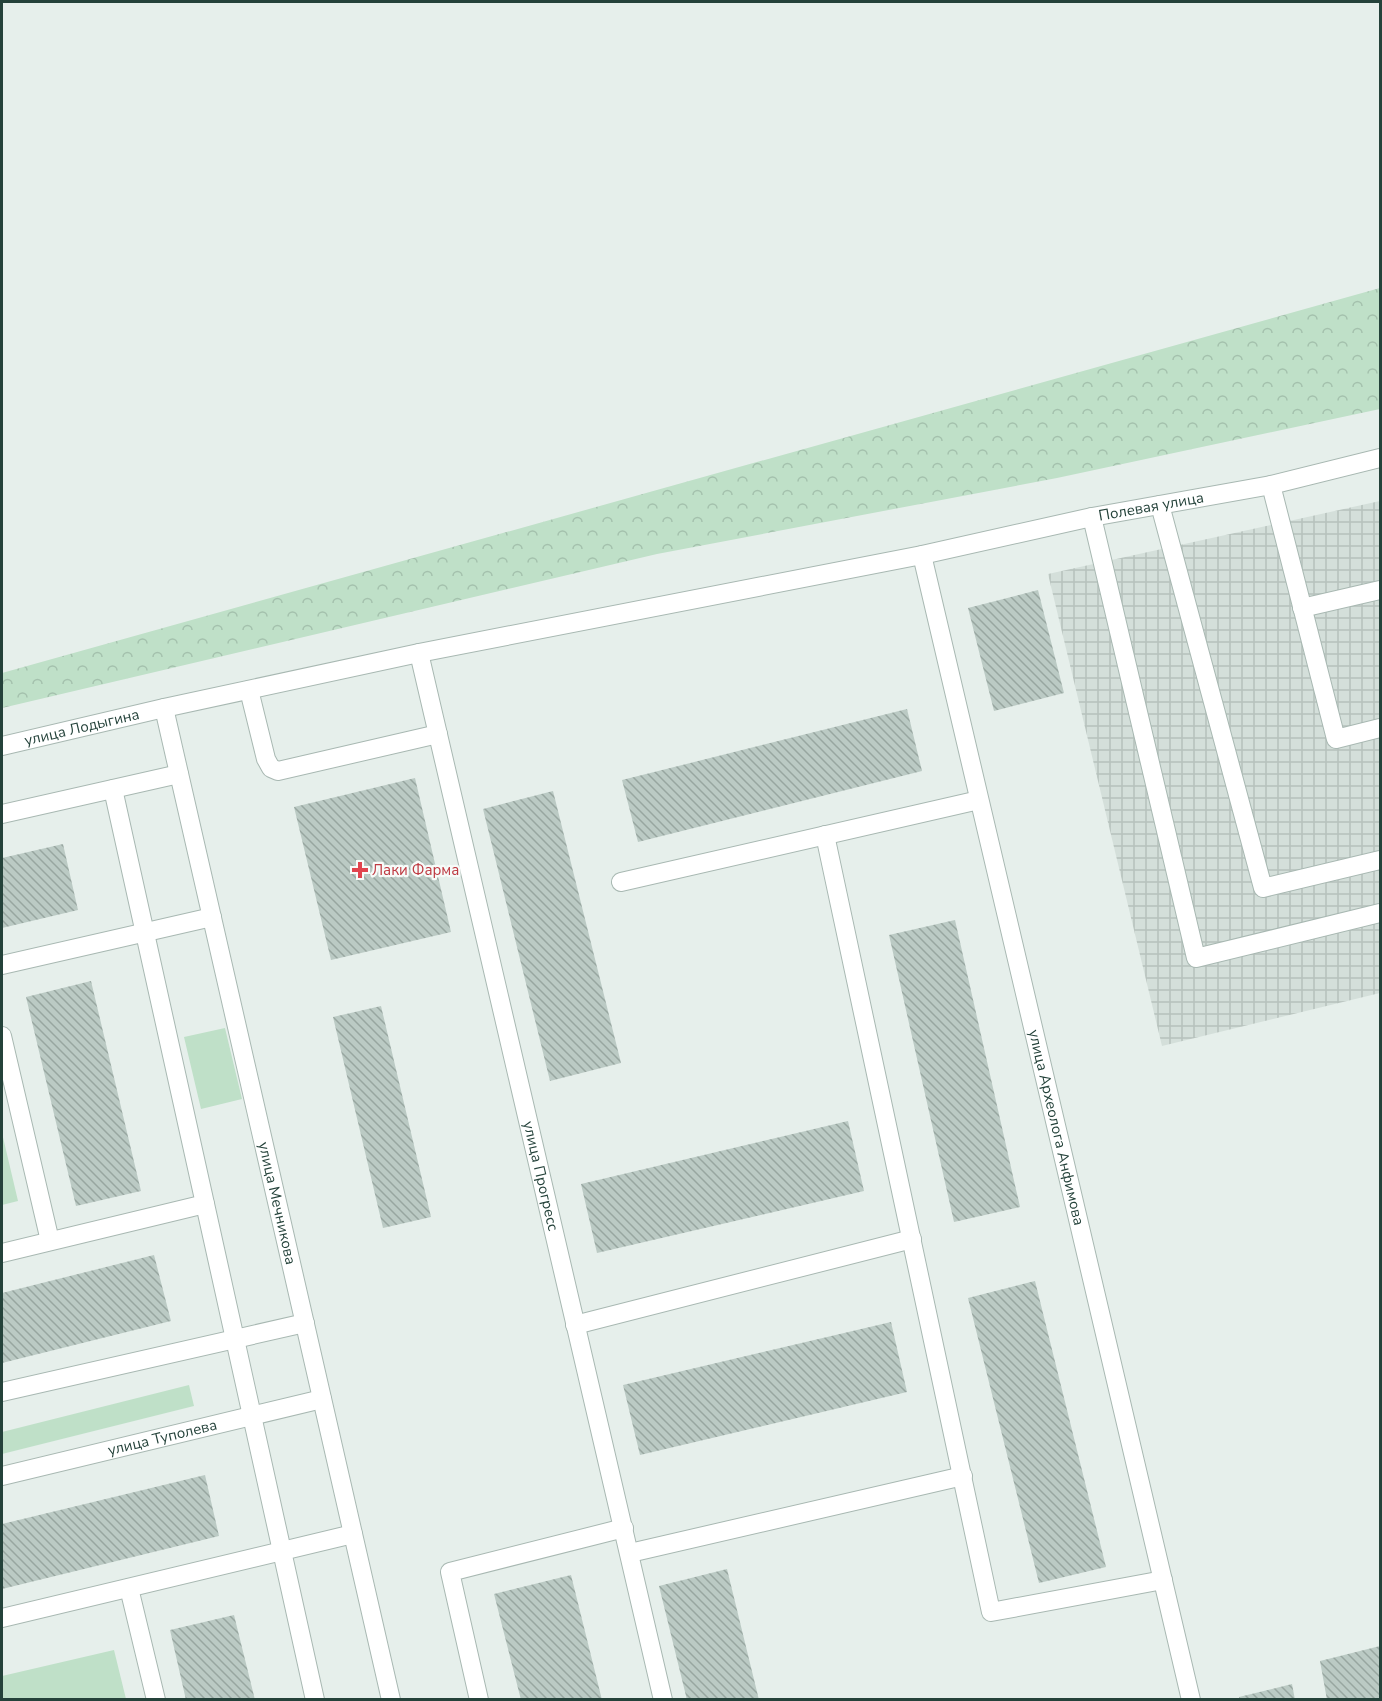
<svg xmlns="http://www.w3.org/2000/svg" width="1382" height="1701" font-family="'Nunito Sans',sans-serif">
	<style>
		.industrial { fill: url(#industrial-grid) }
		.green { fill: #bfe0c8 }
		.forest { fill: url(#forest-crowns) }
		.building { fill: url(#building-back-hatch) }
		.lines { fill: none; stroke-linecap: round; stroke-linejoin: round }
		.minor-casing { stroke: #a8b8b2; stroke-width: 20 }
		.minor { stroke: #fff; stroke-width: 18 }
		.health-dot { fill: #e0444e; stroke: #f7fbf9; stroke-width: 2 }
		.labels { text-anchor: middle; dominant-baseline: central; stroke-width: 4.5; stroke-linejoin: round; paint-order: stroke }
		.street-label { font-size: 15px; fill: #24423a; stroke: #f7fbf9 }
		.health-label { font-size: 15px; fill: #be3a42; stroke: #f7fbf9; text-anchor: start }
	</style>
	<defs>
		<pattern id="industrial-grid" width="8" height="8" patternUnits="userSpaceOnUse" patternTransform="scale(1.5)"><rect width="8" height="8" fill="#d4dfda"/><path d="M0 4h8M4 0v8" fill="none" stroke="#b6c1bc"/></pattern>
		<pattern id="forest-crowns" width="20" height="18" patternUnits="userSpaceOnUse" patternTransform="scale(1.5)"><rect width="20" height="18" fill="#bfe0c8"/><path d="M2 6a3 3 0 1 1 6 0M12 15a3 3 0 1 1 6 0" fill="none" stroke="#a4c1ad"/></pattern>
		<pattern id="building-back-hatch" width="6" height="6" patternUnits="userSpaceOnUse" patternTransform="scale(1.5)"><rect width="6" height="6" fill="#bbcac4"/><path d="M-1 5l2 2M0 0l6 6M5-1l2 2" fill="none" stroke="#98a6a0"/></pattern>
	</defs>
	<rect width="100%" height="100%" fill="#e6efeb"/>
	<path class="industrial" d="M1380 501V993L1162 1046 1048 574Z"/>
	<path class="green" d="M225 1028 242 1099 201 1109 184 1037Z
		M2 1133 18 1201 2 1205Z
		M189 1385 194 1406 2 1454V1432Z
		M114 1650 126 1699H2V1676Z"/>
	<path class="forest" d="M1380 288V409L1057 478 657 554 2 708V673Z"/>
	<path class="building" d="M1038 590 1064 693 994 711 968 608Z
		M907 709 922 771 638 842 622 780Z
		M415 778 451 932 331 960 294 807Z
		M553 791 621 1063 550 1081 483 809Z
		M63 844 78 910 2 928V858Z
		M955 920 1020 1207 954 1222 889 935Z
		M91 981 141 1191 76 1206 26 997Z
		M381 1006 431 1217 383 1228 333 1017Z
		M848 1121 864 1191 597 1253 581 1184Z
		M154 1255 171 1321 2 1363V1293Z
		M1035 1281 1106 1567 1039 1583 968 1298Z
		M891 1322 907 1392 640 1455 623 1385Z
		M205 1475 219 1536 2 1589V1524Z
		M727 1569 759 1700H687L659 1586Z
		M571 1575 602 1700H521L494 1594Z
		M234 1615 255 1700H186L170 1630Z
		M1380 1646V1700H1327L1320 1661Z
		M1292 1684 1295 1700H1239V1697Z"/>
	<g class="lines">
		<defs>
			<g id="minor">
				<path d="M1271 485 1336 739 1380 728"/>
				<path d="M1160 505 1263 888 1380 860"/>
				<path d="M1092 517 1196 958 1380 913"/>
				<path id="s1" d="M922 555 1191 1700"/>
				<path d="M1302 608 1380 590"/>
				<path id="s2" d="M419 653 663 1700"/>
				<path d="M249 690 266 759 271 768 278 771 438 734"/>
				<path id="s3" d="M164 708 391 1700"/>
				<path id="s4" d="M2 746 164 708 419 653 922 555 1092 517 1271 485 1380 458"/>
				<path d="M113 789 315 1700"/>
				<path d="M2 814 179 774"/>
				<path d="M825 835 991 1612 1163 1580"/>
				<path d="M621 882 979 800"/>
				<path d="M2 965 212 917"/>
				<path d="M2 1036 50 1241"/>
				<path d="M2 1253 205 1204"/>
				<path d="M575 1325 912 1239"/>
				<path d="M2 1392 305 1323"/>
				<path id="s5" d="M2 1476 322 1399"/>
				<path d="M630 1553 963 1476"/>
				<path d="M129 1588 156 1700"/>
				<path d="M2 1618 353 1534"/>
				<path d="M479 1700 450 1572 624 1528"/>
			</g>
		</defs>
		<use href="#minor" class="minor-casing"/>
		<use href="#minor" class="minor"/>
	</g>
	<path class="health-dot" d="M357 861h6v6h6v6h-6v6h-6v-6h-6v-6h6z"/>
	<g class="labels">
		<g class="street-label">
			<text stroke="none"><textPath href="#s4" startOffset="1174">Полевая улица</textPath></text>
			<text stroke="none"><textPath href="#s4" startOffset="82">улица Лодыгина</textPath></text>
			<text stroke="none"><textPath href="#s1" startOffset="588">улица Археолога Анфимова</textPath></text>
			<text stroke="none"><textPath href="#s2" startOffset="537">улица Прогресс</textPath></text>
			<text stroke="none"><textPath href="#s3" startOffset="508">улица Мечникова</textPath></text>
			<text stroke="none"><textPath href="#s5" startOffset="165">улица Туполева</textPath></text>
		</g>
		<g class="health-label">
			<text x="372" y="870">Лаки Фарма</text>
		</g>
	</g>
	<rect width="1382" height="1701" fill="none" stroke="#24423a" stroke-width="6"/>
</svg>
